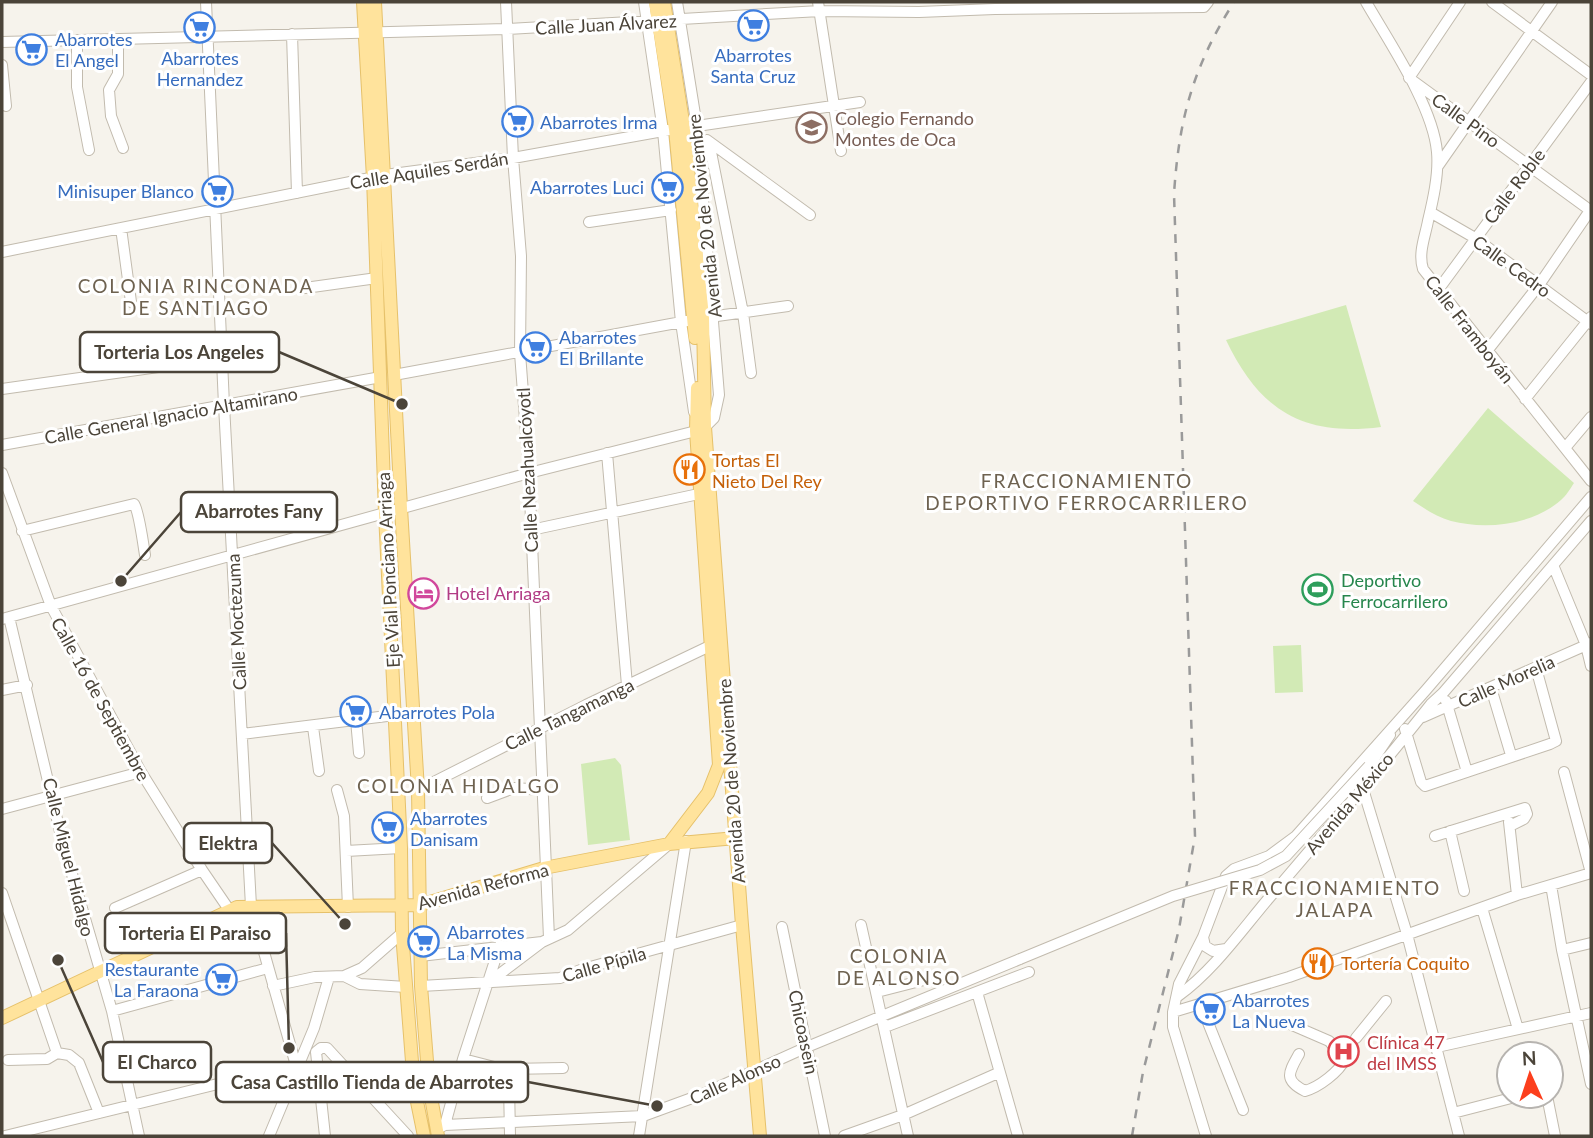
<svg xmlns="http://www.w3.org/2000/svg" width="1593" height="1138" font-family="Lato,sans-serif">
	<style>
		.green { fill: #d2eab5 }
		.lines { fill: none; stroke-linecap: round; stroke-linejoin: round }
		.minor-casing { stroke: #c2bbae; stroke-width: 12 }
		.major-casing { stroke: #e6c16a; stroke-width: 14 }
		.minor { stroke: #fff; stroke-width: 10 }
		.major { stroke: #ffe39c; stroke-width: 12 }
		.rail { stroke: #9a9a9a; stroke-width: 2.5; stroke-dasharray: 9 9; stroke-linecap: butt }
		.minor-bridge-casing { stroke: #c2bbae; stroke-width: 12; stroke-linecap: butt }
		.minor-bridge { stroke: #fff; stroke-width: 10 }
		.labels { text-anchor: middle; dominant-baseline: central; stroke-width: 6; stroke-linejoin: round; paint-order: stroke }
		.street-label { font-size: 18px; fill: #4b4439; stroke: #fff }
		.shop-label { font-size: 18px; fill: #366cbe; stroke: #fff; text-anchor: start }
		.education-label { font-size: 18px; fill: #785e54; stroke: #fff; text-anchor: start }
		.food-label { font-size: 18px; fill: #c56008; stroke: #fff; text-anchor: start }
		.leisure-label { font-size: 18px; fill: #27864d; stroke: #fff; text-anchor: start }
		.hotel-label { font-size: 18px; fill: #b23c85; stroke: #fff; text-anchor: start }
		.health-label { font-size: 18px; fill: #be3a42; stroke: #fff; text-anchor: start }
		.neighbourhood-label { font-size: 19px; letter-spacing: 2px; fill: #6e6250; stroke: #fff }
		.leader { fill: none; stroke: #4b4439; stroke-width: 2.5 }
		.callout-dot { fill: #4b4439; stroke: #fff; stroke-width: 2.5 }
		.callout { fill: #fff; stroke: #4b4439; stroke-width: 2.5 }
		.callout-label { font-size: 19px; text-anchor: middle; font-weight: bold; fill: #4b4439 }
	</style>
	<rect width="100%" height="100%" fill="#f6f3ec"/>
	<path class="green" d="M1346 305 1381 427C1303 437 1260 411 1226 340Z
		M1488 408 1574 483C1570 489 1566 496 1561 500 1533 525 1486 530 1451 521 1437 517 1425 509 1413 501Z
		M1301 645 1303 692 1275 693 1273 646Z
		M615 758 621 765 630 840 588 845 581 764Z"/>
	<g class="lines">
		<defs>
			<path id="minor" d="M506 2 513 158 521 256 520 353 529 473 549 938
				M644 2 663 131 681 322 694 412
				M818 2 841 151
				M1366 2C1389 42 1433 106 1437 152 1439 174 1433 200 1428 221 1425 237 1418 253 1423 269L1591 481
				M1460 2 1409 78 1591 211
				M1492 2 1591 75
				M292 34 297 193
				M118 40V74L109 90 111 116 123 148
				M77 41V87L89 150
				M2 42 506 29 820 11 919 12 995 9 1204 7 1208 2
				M2 65 6 106
				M707 140 810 215
				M709 142 743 313 751 373
				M1438 166 1552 2
				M1430 212 1475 238 1591 324
				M589 222 671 210
				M121 228 131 302
				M2 252 385 175 513 158 663 131 860 102
				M305 288 377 278
				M1438 290 1591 82
				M710 317 788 306
				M1487 351 1539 285 1591 209
				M394 375 687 321
				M2 389 222 358
				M1525 399 1591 317
				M2 445 381 377
				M1565 448 1591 417
				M607 453 627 685
				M2 473 51 606 141 772 202 870 230 911
				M531 530 708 492
				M22 531 134 504C139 511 143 543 145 555
				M1553 565 1586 645 1591 666
				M9 617 62 840 112 1011 139 1136
				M2 619 529 473 696 431 705 427 714 418 719 395 697 127 677 2
				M1491 688 1511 755
				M2 690 27 685
				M1446 701 1467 772
				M1423 717 1591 643
				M356 720 359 753
				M313 727 319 771
				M1405 729 1421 782 1425 786 1550 744 1556 741 1536 668
				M242 734 395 715
				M1369 766 1390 735
				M1363 789 1407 934 1459 1136
				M337 790 344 816 348 907
				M418 790 586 705 716 643
				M487 798 514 788 544 790
				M2 809 141 772
				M1509 822 1517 895
				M1450 831 1464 891
				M1435 836 1525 808 1527 814 1524 819 1510 826
				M346 851 401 848
				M1551 885 1562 950 1591 1084
				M2 893 57 1053 69 1055 79 1063 99 1113
				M115 908 202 870
				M1482 908 1518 1029
				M861 925 908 1136
				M782 927 825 1136
				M1203 937 1205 946 1213 951 1226 949
				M1562 950 1591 943
				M420 956 542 942
				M344 976 360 984 406 987
				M488 983 542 942 568 930 668 845
				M273 986 315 977 344 976 362 968 402 933
				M421 986 560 978 583 969 742 925
				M877 992 924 980
				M977 992 1018 1136
				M1178 996C1213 971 1241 931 1269 898 1324 834 1379 770 1431 704L1443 693 1591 521
				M1201 1005 1243 1110
				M112 1011 268 968
				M1173 1012 1289 977 1517 895 1591 873 1564 772
				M1292 1025 1329 1041 1345 1059C1339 1072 1319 1087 1305 1091 1283 1080 1289 1072 1299 1054
				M885 1027 1029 972
				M1356 1038 1386 1001
				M1437 1047 1591 1013
				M321 1048H327L408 1136
				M321 1048 316 1052 325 1136
				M463 1059 502 1069 563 1068
				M8 1060 47 1059 57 1053
				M509 1084 510 1136
				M1547 1096 1555 1136
				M1453 1113 1519 1096
				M445 1125 463 1059 500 945
				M437 1129 445 1125 643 1116 703 1094 807 1047 1020 959
				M5 1136 267 1072 297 1069 251 906 224 405 206 2
				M269 1136 314 1028 329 977
				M639 1136 686 841
				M844 1136 903 1115 998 1073
				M1206 1136 1173 1027V1012L1179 984 1203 937 1226 876 1234 869 1269 856 1296 836 1426 690 1591 497"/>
			<path id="major" d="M363 2 373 178 385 513 401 848 402 933 414 1087 424 1136
				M375 2 401 508 418 790 421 986 429 1086 438 1136
				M655 2 675 129 695 338
				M664 2 684 128 703 317 705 427 742 925 760 1136
				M669 844 708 793 719 765 696 431 697 388
				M2 1018 237 907 420 905 544 868 669 844 736 838"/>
		</defs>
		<use href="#minor" class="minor-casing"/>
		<use href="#major" class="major-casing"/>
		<use href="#minor" class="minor"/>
		<use href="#major" class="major"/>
		<path class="rail" d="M1132 1136 1143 1072 1179 929 1195 836 1174 194C1179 118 1193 67 1234 2"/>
		<defs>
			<path id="minor-bridge" d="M1020 959 1173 896 1260 870 1286 856 1369 766"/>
		</defs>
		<use href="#minor-bridge" class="minor-bridge-casing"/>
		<use href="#minor-bridge" class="minor-bridge"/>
	</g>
	<defs>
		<symbol id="supermarket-ring" viewBox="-11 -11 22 22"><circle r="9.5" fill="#fff" stroke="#3f7fe0" stroke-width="1.5"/><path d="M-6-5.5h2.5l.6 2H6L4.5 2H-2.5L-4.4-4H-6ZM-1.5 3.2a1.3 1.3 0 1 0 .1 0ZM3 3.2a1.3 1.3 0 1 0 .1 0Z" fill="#3f7fe0"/></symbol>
		<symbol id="school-ring" viewBox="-11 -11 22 22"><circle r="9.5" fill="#fff" stroke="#8d6e63" stroke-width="1.5"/><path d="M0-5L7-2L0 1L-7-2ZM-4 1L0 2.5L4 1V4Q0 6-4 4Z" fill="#8d6e63"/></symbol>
		<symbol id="restaurant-ring" viewBox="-11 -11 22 22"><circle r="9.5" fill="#fff" stroke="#e8710a" stroke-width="1.5"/><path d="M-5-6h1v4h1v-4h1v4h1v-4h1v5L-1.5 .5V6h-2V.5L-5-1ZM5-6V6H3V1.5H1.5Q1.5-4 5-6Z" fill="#e8710a"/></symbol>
		<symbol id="stadium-ring" viewBox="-11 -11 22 22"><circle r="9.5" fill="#fff" stroke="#2e9e5b" stroke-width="1.5"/><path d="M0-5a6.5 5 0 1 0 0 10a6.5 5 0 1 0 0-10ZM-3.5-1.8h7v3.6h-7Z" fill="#2e9e5b"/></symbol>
		<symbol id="hotel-ring" viewBox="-11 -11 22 22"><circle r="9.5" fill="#fff" stroke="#d1479c" stroke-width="1.5"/><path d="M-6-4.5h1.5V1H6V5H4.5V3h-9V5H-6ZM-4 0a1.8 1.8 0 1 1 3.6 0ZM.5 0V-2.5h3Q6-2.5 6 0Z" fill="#d1479c"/></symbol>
		<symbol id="hospital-ring" viewBox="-11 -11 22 22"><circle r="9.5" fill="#fff" stroke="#e0444e" stroke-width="1.5"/><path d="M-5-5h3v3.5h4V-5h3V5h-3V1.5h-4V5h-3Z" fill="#e0444e"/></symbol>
	</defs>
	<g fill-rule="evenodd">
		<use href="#supermarket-ring" x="736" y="8" width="35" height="35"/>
		<use href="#supermarket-ring" x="182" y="10" width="35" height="35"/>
		<use href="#supermarket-ring" x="14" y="32" width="35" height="35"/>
		<use href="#supermarket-ring" x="500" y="104" width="35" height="35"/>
		<use href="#school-ring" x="794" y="110" width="35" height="35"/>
		<use href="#supermarket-ring" x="650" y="170" width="35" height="35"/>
		<use href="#supermarket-ring" x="200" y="174" width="35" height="35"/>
		<use href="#supermarket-ring" x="518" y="330" width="35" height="35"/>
		<use href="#restaurant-ring" x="672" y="452" width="35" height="35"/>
		<use href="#stadium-ring" x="1300" y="572" width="35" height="35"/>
		<use href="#hotel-ring" x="406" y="576" width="35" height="35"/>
		<use href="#supermarket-ring" x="338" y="694" width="35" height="35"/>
		<use href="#supermarket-ring" x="370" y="810" width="35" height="35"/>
		<use href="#supermarket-ring" x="406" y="924" width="35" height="35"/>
		<use href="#restaurant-ring" x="1300" y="946" width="35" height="35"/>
		<use href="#supermarket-ring" x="204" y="962" width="35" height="35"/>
		<use href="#supermarket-ring" x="1192" y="992" width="35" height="35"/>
		<use href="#hospital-ring" x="1326" y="1034" width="35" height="35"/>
	</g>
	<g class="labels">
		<g class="street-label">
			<text transform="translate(606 24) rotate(-3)">Calle Juan Álvarez</text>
			<text transform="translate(1466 120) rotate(36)">Calle Pino</text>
			<text transform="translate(429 170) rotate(-9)">Calle Aquiles Serdán</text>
			<text transform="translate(1514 186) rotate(-53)">Calle Roble</text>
			<text transform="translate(704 216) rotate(-96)">Avenida 20 de Noviembre</text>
			<text transform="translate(1512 266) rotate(36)">Calle Cedro</text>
			<text transform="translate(1470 329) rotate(52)">Calle Framboyán</text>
			<text transform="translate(171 415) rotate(-10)">Calle General Ignacio Altamirano</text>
			<text transform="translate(527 470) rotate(-93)">Calle Nezahualcóyotl</text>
			<text transform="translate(388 570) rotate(-93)">Eje Vial Ponciano Arriaga</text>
			<text transform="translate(236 622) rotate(-93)">Calle Moctezuma</text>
			<text transform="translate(1506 681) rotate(-24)">Calle Morelia</text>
			<text transform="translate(101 699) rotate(61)">Calle 16 de Septiembre</text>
			<text transform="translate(569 714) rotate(-26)">Calle Tangamanga</text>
			<text transform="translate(731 781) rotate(-94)">Avenida 20 de Noviembre</text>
			<text transform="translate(1349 803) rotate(-50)">Avenida México</text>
			<text transform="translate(69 857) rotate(76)">Calle Miguel Hidalgo</text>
			<text transform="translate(483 886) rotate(-15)">Avenida Reforma</text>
			<text transform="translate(604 964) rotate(-16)">Calle Pípila</text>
			<text transform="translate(804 1032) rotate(78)">Chicoasein</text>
			<text transform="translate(735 1079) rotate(-24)">Calle Alonso</text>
		</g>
		<g class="shop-label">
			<text x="55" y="39">Abarrotes<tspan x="55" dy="21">El Angel</tspan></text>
			<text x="753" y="55" text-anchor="middle">Abarrotes<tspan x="753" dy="21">Santa Cruz</tspan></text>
			<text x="200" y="58" text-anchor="middle">Abarrotes<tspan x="200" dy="21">Hernandez</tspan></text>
			<text x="540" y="122">Abarrotes Irma</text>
			<text x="644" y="187" text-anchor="end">Abarrotes Luci</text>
			<text x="194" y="191" text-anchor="end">Minisuper Blanco</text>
			<text x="559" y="337">Abarrotes<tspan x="559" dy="21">El Brillante</tspan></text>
			<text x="379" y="712">Abarrotes Pola</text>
			<text x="410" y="818">Abarrotes<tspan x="410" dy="21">Danisam</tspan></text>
			<text x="447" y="932">Abarrotes<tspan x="447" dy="21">La Misma</tspan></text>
			<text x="199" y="969" text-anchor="end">Restaurante<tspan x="199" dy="21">La Faraona</tspan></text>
			<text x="1232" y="1000">Abarrotes<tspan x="1232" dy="21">La Nueva</tspan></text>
		</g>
		<g class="education-label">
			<text x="835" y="118">Colegio Fernando<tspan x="835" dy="21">Montes de Oca</tspan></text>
		</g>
		<g class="food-label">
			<text x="712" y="460">Tortas El<tspan x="712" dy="21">Nieto Del Rey</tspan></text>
			<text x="1341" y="963">Tortería Coquito</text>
		</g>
		<g class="leisure-label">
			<text x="1341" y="580">Deportivo<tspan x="1341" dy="21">Ferrocarrilero</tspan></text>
		</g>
		<g class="hotel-label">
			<text x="446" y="593">Hotel Arriaga</text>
		</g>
		<g class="health-label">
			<text x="1367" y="1042">Clínica 47<tspan x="1367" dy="21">del IMSS</tspan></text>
		</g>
		<g class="neighbourhood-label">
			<text x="196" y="285">COLONIA RINCONADA<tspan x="196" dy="22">DE SANTIAGO</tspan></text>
			<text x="1087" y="480">FRACCIONAMIENTO<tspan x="1087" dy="22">DEPORTIVO FERROCARRILERO</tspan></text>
			<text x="459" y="785">COLONIA HIDALGO</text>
			<text x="1335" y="887">FRACCIONAMIENTO<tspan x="1335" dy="22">JALAPA</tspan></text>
			<text x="899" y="955">COLONIA<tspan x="899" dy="22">DE ALONSO</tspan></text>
		</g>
	</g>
	<path class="leader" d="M402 404L279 352M121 581L181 512M345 924L272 843M289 1048L286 933M58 960L103 1062M657 1106L528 1082"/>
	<g class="callout-dot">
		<circle cx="402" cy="404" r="7"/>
		<circle cx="121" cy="581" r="7"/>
		<circle cx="345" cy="924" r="7"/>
		<circle cx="289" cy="1048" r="7"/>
		<circle cx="58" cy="960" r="7"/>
		<circle cx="657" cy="1106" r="7"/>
	</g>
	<g class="callout">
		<rect x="80" y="332" width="199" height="40" rx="7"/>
		<rect x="181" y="492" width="156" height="40" rx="7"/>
		<rect x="184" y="823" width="88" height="40" rx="7"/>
		<rect x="105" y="913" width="181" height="40" rx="7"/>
		<rect x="103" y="1042" width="108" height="40" rx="7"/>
		<rect x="216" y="1062" width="312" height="40" rx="7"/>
	</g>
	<g class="callout-label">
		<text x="179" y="359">Torteria Los Angeles</text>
		<text x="259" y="518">Abarrotes Fany</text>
		<text x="228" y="850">Elektra</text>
		<text x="195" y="940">Torteria El Paraiso</text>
		<text x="157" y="1069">El Charco</text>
		<text x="372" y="1089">Casa Castillo Tienda de Abarrotes</text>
	</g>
	<rect width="1593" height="1138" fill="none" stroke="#4b4439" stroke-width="7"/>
	<g transform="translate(1530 1075) rotate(357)"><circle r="33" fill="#ffffff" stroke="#b7b4b0" stroke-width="2"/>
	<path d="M0-5L12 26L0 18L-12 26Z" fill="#fc3f1d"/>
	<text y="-10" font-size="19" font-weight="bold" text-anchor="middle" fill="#4b4439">N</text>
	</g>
</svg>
